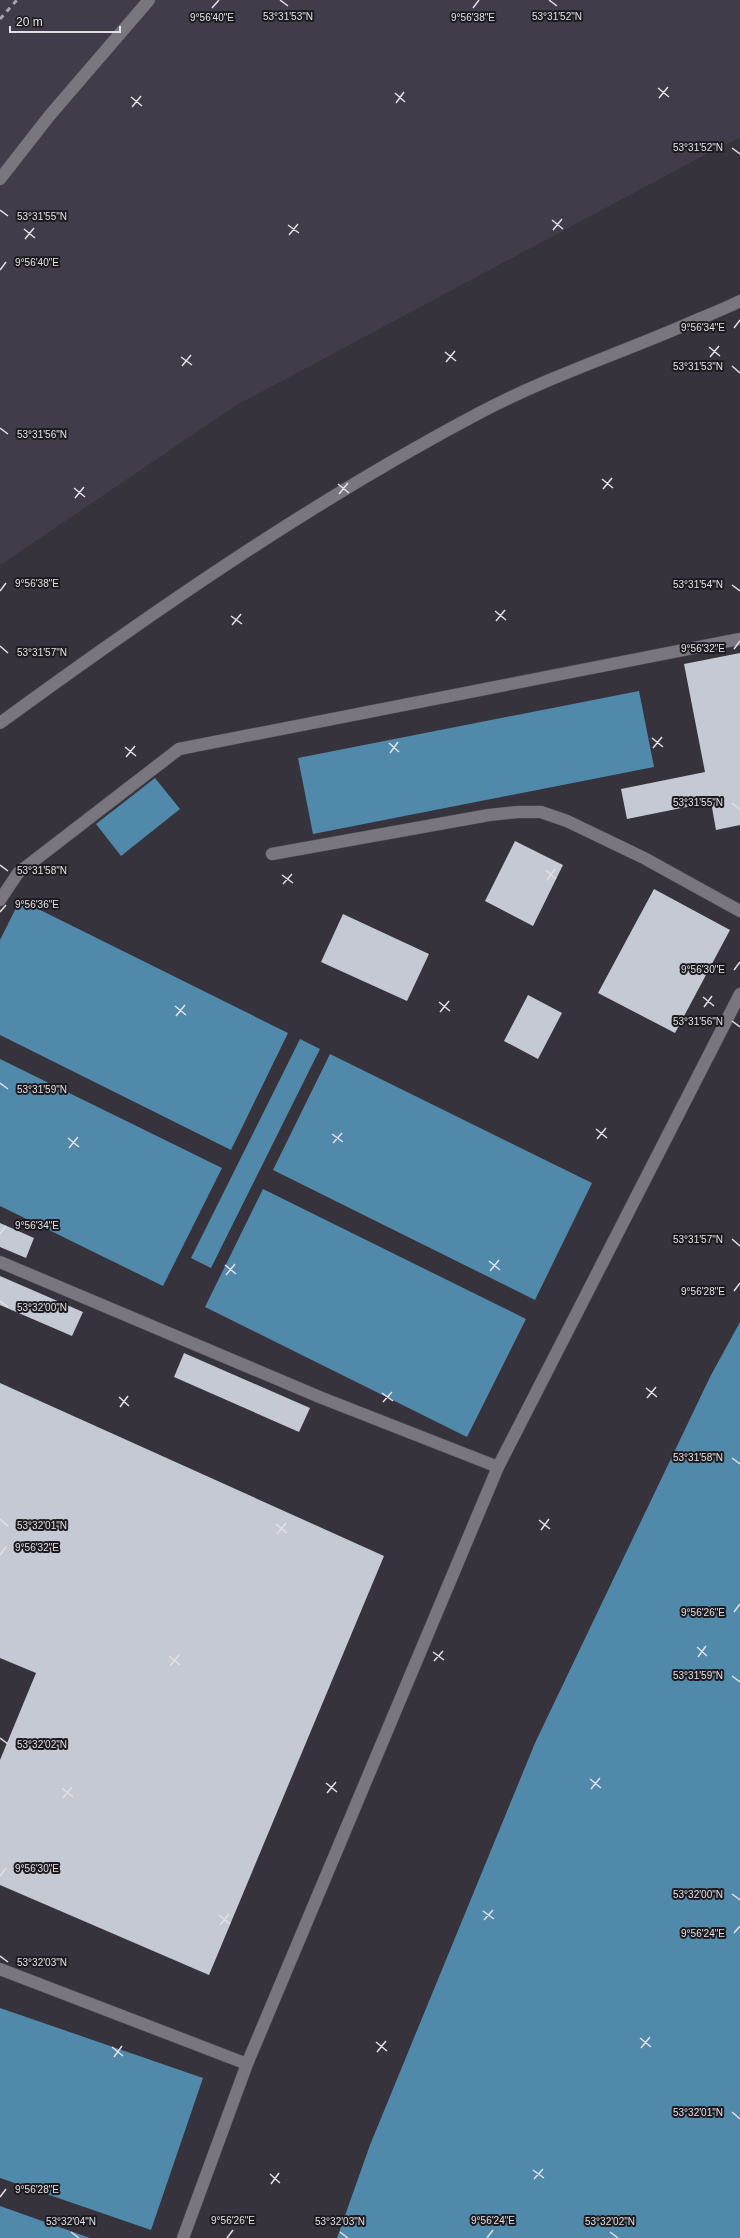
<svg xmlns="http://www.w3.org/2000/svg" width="740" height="2238" font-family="Helvetica,sans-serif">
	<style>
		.built { fill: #413b4a }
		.water { fill: #5089aa }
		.building { fill: #c4c9d3 }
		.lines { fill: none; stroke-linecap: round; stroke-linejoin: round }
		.minor-casing { stroke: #545159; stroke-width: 13 }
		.minor { stroke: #797680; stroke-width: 12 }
		.rail { stroke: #a8a6ac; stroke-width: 3; stroke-dasharray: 5 5; stroke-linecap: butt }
		.ticks { fill: none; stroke: #e2e0e5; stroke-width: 1.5 }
		.ticks-label { font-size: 10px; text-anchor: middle; fill: #e2e0e5; stroke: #1d1b1f; stroke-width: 4; stroke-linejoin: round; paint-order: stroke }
	</style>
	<rect width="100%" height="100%" fill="#36333c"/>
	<path class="built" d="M0 0H740V138L716 149 237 405 0 565Z"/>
	<path class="water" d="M639 691 654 767 313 834 298 758Z
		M155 778 180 809 121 856 96 824Z
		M20 900 288 1033 231 1150 0 1035V940Z
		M300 1039 320 1049 211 1268 191 1258Z
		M330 1054 592 1183 535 1300 273 1170Z
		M0 1059 222 1168 163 1286 0 1206Z
		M263 1189 526 1319 467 1437 205 1307Z
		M740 1322V2238H337L370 2145 535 1743 710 1377Z
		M0 2008 203 2078 151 2230 0 2178Z
		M0 2206 90 2238H0Z"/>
	<path class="building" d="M740 653V825L716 830 711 802 627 819 621 789 705 772 684 664Z
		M515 841 563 865 533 926 485 901Z
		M654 889 730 930 675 1033 598 993Z
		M343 914 429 954 407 1001 321 962Z
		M528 995 562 1013 538 1059 504 1041Z
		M0 1223 34 1238 26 1258 0 1247Z
		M0 1276 83 1312 72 1336 0 1305Z
		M184 1353 310 1408 299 1432 174 1377Z
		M0 1383 384 1556 209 1975 0 1885V1760L36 1673 0 1658Z"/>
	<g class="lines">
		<defs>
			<path id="minor" d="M0 179 50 115 149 0
				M0 723C155 610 314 500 483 411 548 377 618 354 685 325 703 317 722 310 740 301
				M272 854 489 815 518 812H541L567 821 644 858 740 911
				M0 900 18 873 179 749 740 639
				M0 1262 322 1398 498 1467
				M0 1969 247 2064
				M183 2238 247 2064 498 1467 740 994"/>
		</defs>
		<use href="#minor" class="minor-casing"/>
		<use href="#minor" class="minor"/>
		<path class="rail" d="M0 19 17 0"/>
	</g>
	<path class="ticks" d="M280 0 288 6M549 0 557 6M212 8 219 0M473 8 479 0M658 88 669 97M395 93 405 102M131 97 142 106M659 98 668 87M396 103 404 92M132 107 141 96M732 148 740 154M0 210 8 216M552 220 563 229M288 225 299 233M24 229 35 238M553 230 562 219M289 235 298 224M25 239 34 228M0 270 6 262M734 328 740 320M709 347 720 356M445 352 456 361M181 357 192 365M710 357 719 346M446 362 455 351M182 366 191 355M732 366 740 373M0 428 8 434M602 479 613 488M338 484 349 493M74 488 85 497M603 489 612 478M339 494 348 483M75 498 84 487M732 585 740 591M0 591 6 583M495 611 506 620M231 616 242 624M496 621 505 610M232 625 241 614M0 646 8 653M734 649 740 641M652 738 663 747M389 743 399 752M125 747 136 756M653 748 662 737M390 753 398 742M126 757 135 746M732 803 740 809M0 865 8 871M546 870 556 879M282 875 293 883M547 880 555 869M283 884 292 874M0 912 6 905M734 970 740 962M703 997 714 1006M439 1002 450 1011M175 1006 186 1015M704 1007 712 996M440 1012 449 1001M176 1016 185 1005M732 1021 740 1027M0 1083 8 1089M596 1129 607 1138M332 1134 343 1142M68 1138 79 1147M597 1139 606 1128M333 1143 342 1133M69 1148 78 1137M0 1234 6 1226M732 1239 740 1246M489 1261 500 1270M225 1265 236 1274M490 1271 499 1260M226 1275 235 1264M734 1291 740 1283M0 1301 8 1307M646 1388 657 1397M382 1393 393 1401M119 1397 129 1406M647 1398 656 1387M383 1402 392 1392M120 1407 128 1396M732 1458 740 1464M0 1519 8 1526M539 1520 550 1529M276 1524 287 1533M541 1530 549 1519M277 1534 286 1523M0 1555 6 1547M734 1612 740 1604M697 1647 707 1656M433 1652 444 1660M169 1656 180 1665M698 1657 706 1646M434 1661 443 1651M170 1666 179 1655M732 1676 740 1682M0 1738 8 1744M590 1779 601 1788M326 1783 337 1792M62 1788 73 1797M591 1789 600 1778M327 1793 336 1782M63 1798 72 1787M0 1876 6 1868M732 1894 740 1900M483 1911 494 1919M219 1915 230 1924M484 1920 493 1910M220 1925 229 1914M734 1933 740 1926M0 1956 8 1962M640 2038 651 2047M376 2042 387 2051M112 2047 123 2056M641 2048 650 2037M377 2052 386 2041M114 2057 122 2046M732 2112 740 2119M533 2170 544 2178M270 2174 280 2183M534 2179 543 2169M271 2184 279 2173M0 2197 6 2189M71 2232 79 2238M340 2232 348 2238M610 2232 618 2238M227 2238 233 2230M487 2238 493 2230"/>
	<g class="ticks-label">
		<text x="288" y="20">53°31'53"N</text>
		<text x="557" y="20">53°31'52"N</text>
		<text x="212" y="21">9°56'40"E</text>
		<text x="473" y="21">9°56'38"E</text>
		<text x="698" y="151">53°31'52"N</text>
		<text x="42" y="220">53°31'55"N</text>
		<text x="37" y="266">9°56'40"E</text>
		<text x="703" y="331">9°56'34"E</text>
		<text x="698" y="370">53°31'53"N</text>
		<text x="42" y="438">53°31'56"N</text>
		<text x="37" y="587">9°56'38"E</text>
		<text x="698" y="588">53°31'54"N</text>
		<text x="703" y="652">9°56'32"E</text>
		<text x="42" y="656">53°31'57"N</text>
		<text x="698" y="806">53°31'55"N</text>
		<text x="42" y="874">53°31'58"N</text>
		<text x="37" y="908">9°56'36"E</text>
		<text x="703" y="973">9°56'30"E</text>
		<text x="698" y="1025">53°31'56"N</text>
		<text x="42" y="1093">53°31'59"N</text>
		<text x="37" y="1229">9°56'34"E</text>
		<text x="698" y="1243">53°31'57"N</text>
		<text x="703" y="1295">9°56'28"E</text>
		<text x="42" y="1311">53°32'00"N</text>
		<text x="698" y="1461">53°31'58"N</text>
		<text x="42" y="1529">53°32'01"N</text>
		<text x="37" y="1551">9°56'32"E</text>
		<text x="703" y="1616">9°56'26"E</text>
		<text x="698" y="1679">53°31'59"N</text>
		<text x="42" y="1748">53°32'02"N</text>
		<text x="37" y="1872">9°56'30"E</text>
		<text x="698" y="1898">53°32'00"N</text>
		<text x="703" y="1937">9°56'24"E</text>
		<text x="42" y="1966">53°32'03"N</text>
		<text x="698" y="2116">53°32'01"N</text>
		<text x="37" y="2193">9°56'28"E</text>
		<text x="233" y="2224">9°56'26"E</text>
		<text x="493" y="2224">9°56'24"E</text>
		<text x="71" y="2225">53°32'04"N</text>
		<text x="340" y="2225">53°32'03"N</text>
		<text x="610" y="2225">53°32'02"N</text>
	</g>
	<path d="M10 26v6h110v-6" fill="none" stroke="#e2e0e5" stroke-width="2"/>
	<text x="16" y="26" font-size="12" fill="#e2e0e5" stroke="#1d1b1f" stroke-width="3" paint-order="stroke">20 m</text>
</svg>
